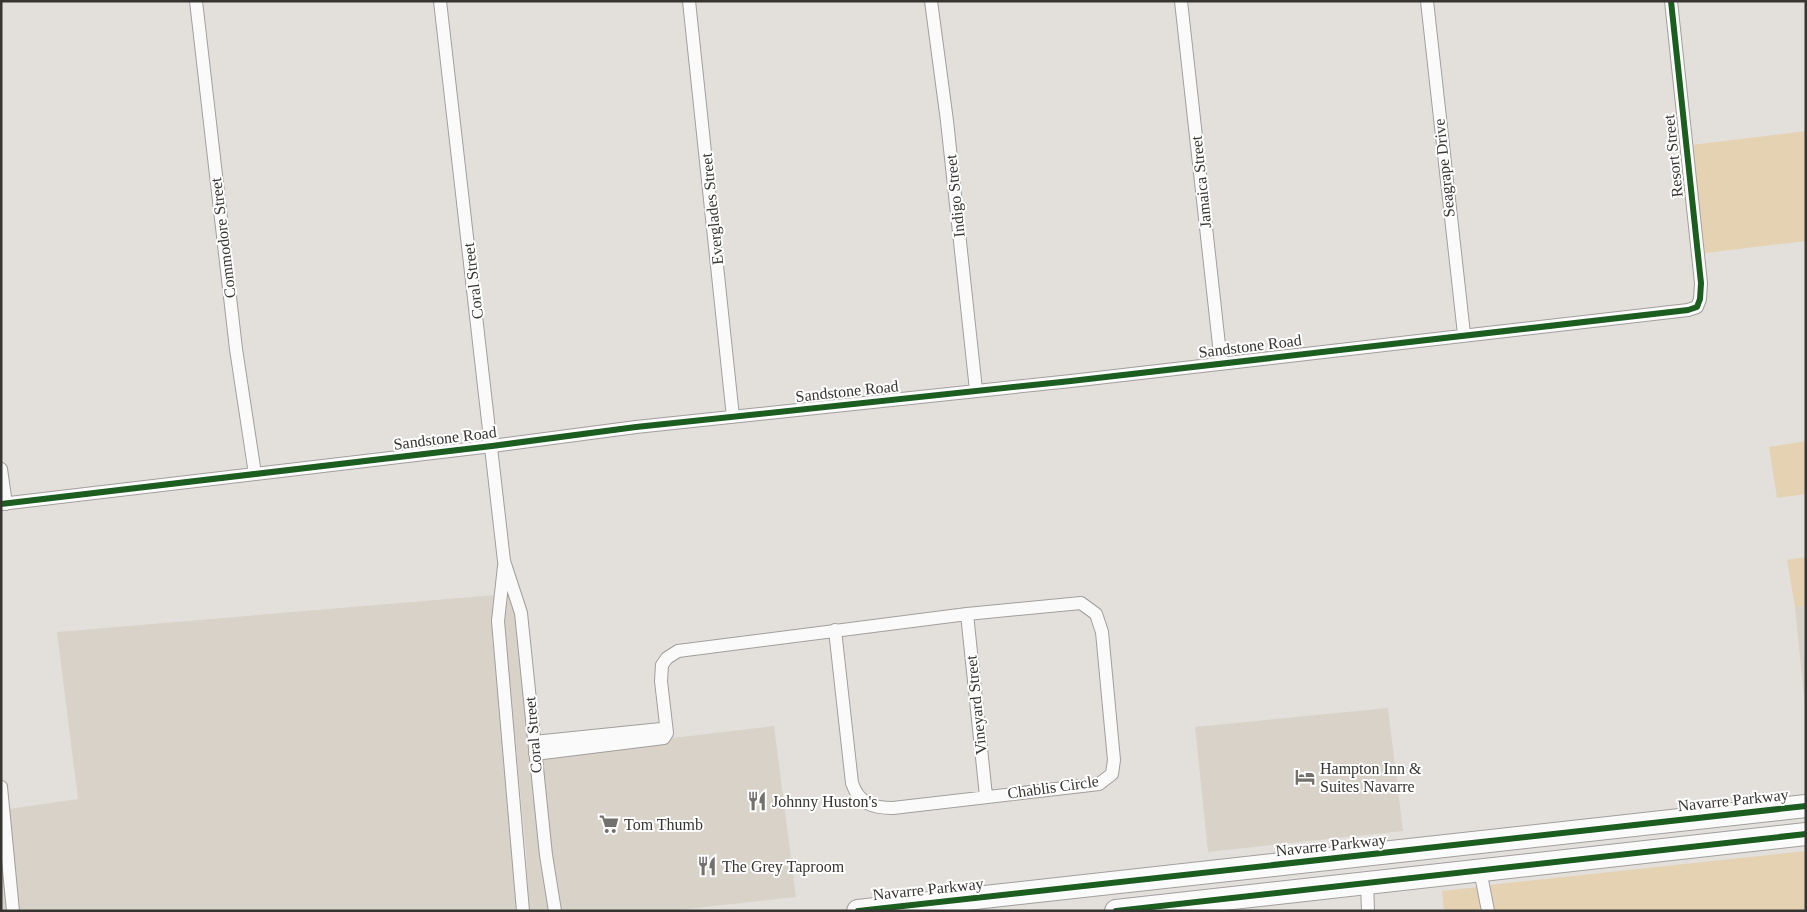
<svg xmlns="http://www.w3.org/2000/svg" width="1807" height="912" font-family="Georgia,serif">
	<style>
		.built { fill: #d8d2c8 }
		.green { fill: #e4d2b3 }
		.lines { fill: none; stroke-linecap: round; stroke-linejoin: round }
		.street-casing { stroke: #a19f9c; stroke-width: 14 }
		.highway-casing { stroke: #a19f9c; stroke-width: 24 }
		.street { stroke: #fbfafa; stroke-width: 12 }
		.highway { stroke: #fbfafa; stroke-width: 22 }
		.cycleway-casing { stroke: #fff; stroke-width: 9 }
		.cycleway { stroke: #1b5e20; stroke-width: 6 }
		.labels { text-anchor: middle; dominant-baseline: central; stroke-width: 4; stroke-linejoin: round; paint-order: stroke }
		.street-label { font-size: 16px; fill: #373532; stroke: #fff }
		.poi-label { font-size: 16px; fill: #373532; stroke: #fff; text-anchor: start }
	</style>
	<rect width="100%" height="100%" fill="#e3e0dc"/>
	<path class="built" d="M507 594H509L515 615 540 856 549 911H529L526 852 504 621Z
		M495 595 518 911H19L9 809 78 799 57 632Z
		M1806 606V715L1795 607Z
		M1388 708 1403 831 1208 852 1195 727Z
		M774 726 796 897 669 911H561L552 854 541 760 665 744 673 738Z
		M1 850 7 911H1Z"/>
	<path class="green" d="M1806 131V241L1705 253 1691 145Z
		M1806 441V494L1777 498 1769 447Z
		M1806 557V606L1795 607 1787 560Z
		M1806 851V911H1494L1489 885Z
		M1478 887 1482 911H1444L1442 891Z"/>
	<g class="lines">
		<defs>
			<path id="street" d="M196 1 236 349 255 474
				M440 1 504 561 521 613 546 855 555 911
				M689 1 733 417
				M931 1 947 121 976 390
				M1181 1 1221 363
				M1427 1 1464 334
				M1 469 6 504
				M1 504 492 446 636 427 1071 381 1688 310 1697 307 1700 299 1701 283 1671 1
				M504 566 498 621 523 911
				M967 614 986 796
				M667 733 661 681 662 665 667 658 678 651 967 614 1081 603 1096 614 1102 632 1114 760 1112 774 1099 784 893 808C873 808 859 804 852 783L835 630
				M534 742 661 729 667 733
				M535 754 664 738 667 733
				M1 787 13 911
				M1480 870 1488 911
				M1367 883 1368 911"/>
			<path id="highway" d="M858 911 1806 806
				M1116 911 1806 834"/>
		</defs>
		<use href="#street" class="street-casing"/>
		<use href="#highway" class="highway-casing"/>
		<use href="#street" class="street"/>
		<use href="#highway" class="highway"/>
		<defs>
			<path id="cycleway" d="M1 504 492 446 636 427 1071 381 1688 310 1697 307 1700 299 1701 283 1671 1
				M858 911 1806 806
				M1116 911 1806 834"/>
		</defs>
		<use href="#cycleway" class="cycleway-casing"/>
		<use href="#cycleway" class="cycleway"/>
	</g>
	<defs>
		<symbol id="hotel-bare" viewBox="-9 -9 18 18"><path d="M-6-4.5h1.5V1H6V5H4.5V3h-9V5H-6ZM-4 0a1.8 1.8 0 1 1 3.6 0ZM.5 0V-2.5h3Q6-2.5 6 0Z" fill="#73716e" stroke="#fff" stroke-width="2.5" paint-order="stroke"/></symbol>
		<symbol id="restaurant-bare" viewBox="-9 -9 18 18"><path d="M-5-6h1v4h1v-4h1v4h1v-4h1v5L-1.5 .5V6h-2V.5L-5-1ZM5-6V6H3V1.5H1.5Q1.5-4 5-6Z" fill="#73716e" stroke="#fff" stroke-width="2.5" paint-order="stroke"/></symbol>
		<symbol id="supermarket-bare" viewBox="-9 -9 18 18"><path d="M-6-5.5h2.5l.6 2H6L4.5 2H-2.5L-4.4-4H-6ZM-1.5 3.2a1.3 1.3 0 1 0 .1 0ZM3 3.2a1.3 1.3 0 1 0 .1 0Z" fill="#73716e" stroke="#fff" stroke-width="2.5" paint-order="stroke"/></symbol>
	</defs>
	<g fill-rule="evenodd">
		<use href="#hotel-bare" x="1291" y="763" width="28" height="28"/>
		<use href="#restaurant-bare" x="743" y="787" width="28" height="28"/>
		<use href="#supermarket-bare" x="595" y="810" width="28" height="28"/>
		<use href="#restaurant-bare" x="693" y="852" width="28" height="28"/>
	</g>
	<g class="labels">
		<g class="street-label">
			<text transform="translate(1673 156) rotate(-96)">Resort Street</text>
			<text transform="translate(1444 168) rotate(-96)">Seagrape Drive</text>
			<text transform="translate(1201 182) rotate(-96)">Jamaica Street</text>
			<text transform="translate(955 196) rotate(-96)">Indigo Street</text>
			<text transform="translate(712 209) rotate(-96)">Everglades Street</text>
			<text transform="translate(223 238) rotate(-97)">Commodore Street</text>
			<text transform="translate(473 281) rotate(-97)">Coral Street</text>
			<text transform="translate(1250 346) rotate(-7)">Sandstone Road</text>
			<text transform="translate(847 391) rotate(-6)">Sandstone Road</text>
			<text transform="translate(445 438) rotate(-7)">Sandstone Road</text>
			<text transform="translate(976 705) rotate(-96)">Vineyard Street</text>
			<text transform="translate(533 735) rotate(-95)">Coral Street</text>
			<text transform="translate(1053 787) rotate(-8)">Chablis Circle</text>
			<text transform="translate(1733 800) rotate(-6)">Navarre Parkway</text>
			<text transform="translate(1331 845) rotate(-6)">Navarre Parkway</text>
			<text transform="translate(928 889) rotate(-6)">Navarre Parkway</text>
		</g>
		<g class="poi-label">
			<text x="1320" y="768">Hampton Inn &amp;<tspan x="1320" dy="18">Suites Navarre</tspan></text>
			<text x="772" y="801">Johnny Huston's</text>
			<text x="624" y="824">Tom Thumb</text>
			<text x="722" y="866">The Grey Taproom</text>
		</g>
	</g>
	<rect width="1807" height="912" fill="none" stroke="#373532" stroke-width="5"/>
</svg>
